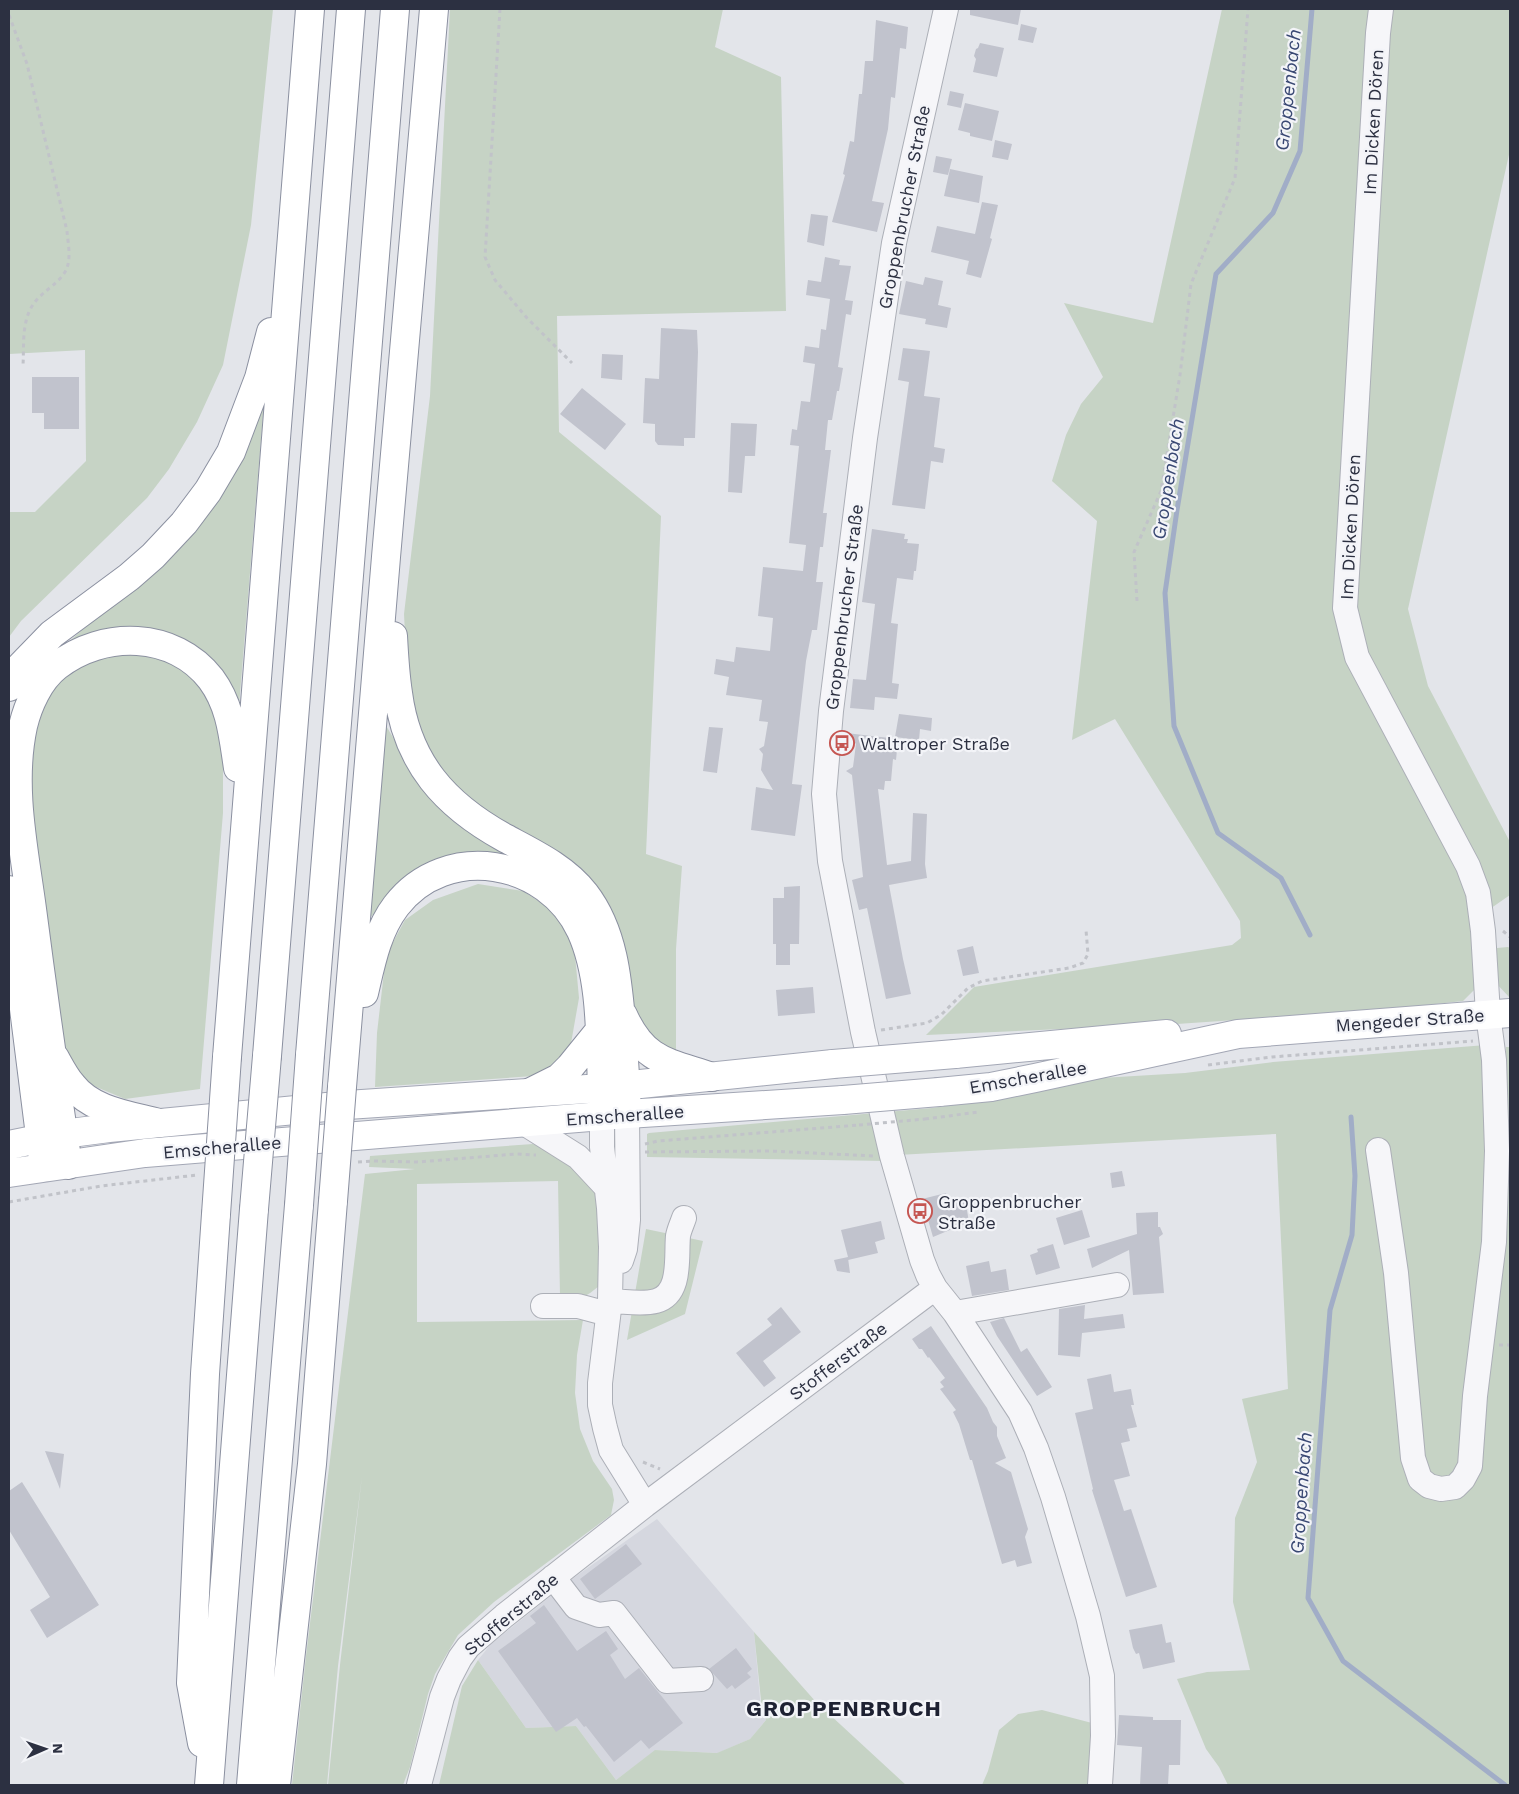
<svg xmlns="http://www.w3.org/2000/svg" width="1519" height="1794" font-family="'Work Sans',sans-serif">
	<style>
		.built { fill: #d5d7df }
		.green { fill: #c6d3c5 }
		.lines { fill: none; stroke-linecap: round; stroke-linejoin: round }
		.stream { stroke: #a1adc7; stroke-width: 5 }
		.building { fill: #c1c3cd }
		.minor-casing { stroke: #acafb7; stroke-width: 26 }
		.major-casing { stroke: #a3a7b5; stroke-width: 30 }
		.highway-casing { stroke: #8b90a0; stroke-width: 30 }
		.path { stroke: #c1c3c9; stroke-width: 3; stroke-dasharray: 4 4; stroke-linecap: butt }
		.minor { stroke: #f6f6f9; stroke-width: 24 }
		.major { stroke: #fff; stroke-width: 28 }
		.highway { stroke: #fff; stroke-width: 28 }
		.major-bridge-casing { stroke: #a3a7b5; stroke-width: 30; stroke-linecap: butt }
		.highway-bridge-casing { stroke: #8b90a0; stroke-width: 30; stroke-linecap: butt }
		.path-bridge { stroke: #c1c3c9; stroke-width: 3; stroke-dasharray: 4 4; stroke-linecap: butt }
		.major-bridge { stroke: #fff; stroke-width: 28 }
		.highway-bridge { stroke: #fff; stroke-width: 28 }
		.labels { text-anchor: middle; dominant-baseline: central; stroke-width: 4.5; stroke-linejoin: round; paint-order: stroke }
		.street-label { font-size: 18px; fill: #2c3041; stroke: #f3f4f8 }
		.poi-label { font-size: 18px; fill: #2c3041; stroke: #f3f4f8; text-anchor: start }
		.water-label { font-size: 19px; font-style: italic; fill: #394873; stroke: #f3f4f8 }
		.district-label { font-size: 22px; font-weight: bold; letter-spacing: 1px; fill: #1e2132; stroke: #f3f4f8 }
	</style>
	<rect width="100%" height="100%" fill="#e3e5ea"/>
	<path class="built" d="M657 1519 754 1632 761 1710 766 1720 750 1739 718 1753 656 1750 616 1780 576 1726 526 1728 478 1660 491 1644 572 1579Z"/>
	<path class="green" d="M9 9H273L251 225 223 365 197 422 169 469 147 498 21 621 9 637V492L10 512H35L86 461 85 350 9 354Z
		M450 9H723L715 47 781 77 786 311 557 316 559 432 661 516 646 854 682 866 676 949V1052L649 1040 632 1010 626 975 463 798 422 749 408 694 404 614 430 396Z
		M1222 9H1510V150L1408 609 1428 686 1510 842V895L1474 920 1478 986 1463 1001 1381 1010 1177 1024 926 1035 974 987 1232 945 1241 938 1240 921 1115 719 1072 740 1097 521 1052 481 1066 435 1081 404 1103 377 1064 303 1153 323Z
		M264 403 238 718 223 759V813L200 1089 125 1099 77 1079 55 1048 18 758 57 652 161 561Z
		M379 714 406 759 519 859 478 852 447 858 394 893 359 929Z
		M478 884 523 891 557 913 570 934 575 955 579 998 570 1049 548 1075 375 1087 377 1033 386 955 405 920 433 900Z
		M1508 947 1510 948V998L1494 981 1492 955 1497 948Z
		M1486 1045 1506 1068V1047H1510V1785H1228L1219 1767 1206 1749 1177 1679 1207 1672 1250 1670 1233 1602 1235 1518 1257 1462 1242 1399 1288 1389 1276 1134 898 1155 886 1161 647 1157V1134L649 1133 932 1108 989 1099 1084 1079 1185 1073 1273 1062Z
		M533 1144 567 1158 598 1196 602 1283C586 1298 581 1300 560 1297L558 1181 417 1184V1322L583 1320 577 1355 575 1393 580 1429 593 1461 612 1489 614 1500 611 1515 494 1602 458 1635 435 1674 428 1694 410 1767 403 1785H328L340 1665 362 1476 338 1666 327 1785H292L306 1656 365 1174 415 1169 369 1167 370 1156Z
		M646 1229 703 1241 685 1314 627 1340Z
		M754 1632 816 1702 906 1785H439L462 1686 478 1660 526 1728 576 1726 616 1780 655 1750 717 1753 750 1739 766 1720 762 1710Z
		M1042 1710 1092 1723 1090 1785H982L988 1771 999 1730 1018 1714Z"/>
	<g class="lines">
		<path class="stream" d="M1310 935 1281 878 1218 833 1174 726 1165 593 1177 510 1216 274 1273 213 1300 151 1312 9
			M1351 1117 1355 1176 1352 1235 1330 1310 1308 1598 1343 1661 1505 1785"/>
	</g>
	<path class="building" d="M970 9H1021L1018 25 970 15Z
		M876 20 908 27 906 49 900 48 895 98 891 97 888 129 872 201 884 203 877 232 832 222 845 175 843 174 850 141 854 142 859 94H862L865 61H873Z
		M1021 24 1037 28 1033 43 1018 40Z
		M980 43 1004 48 997 77 973 72 976 59 974 56 976 49 978 48Z
		M950 91 964 94 961 108 947 105Z
		M965 103 999 111 992 141 970 136V133L958 130Z
		M995 140 1012 144 1008 160 992 157Z
		M936 156 952 159 948 175 933 172Z
		M950 169 983 176 979 203 944 196Z
		M982 202 998 205 990 238 992 239 981 278 966 274 969 261 931 252 937 226 975 234Z
		M811 214 828 216 824 246 807 242Z
		M825 257 840 260 839 265 851 266 845 300 853 301 851 315 846 314 838 367 843 368 839 391H837L832 420H828L825 450H831L823 513H827L823 547H820L816 582H823L817 630H812L806 661 792 784 802 785 795 836 751 830 756 787 773 790 761 770 763 754 759 749 764 746 768 722 759 721 762 700 726 695 729 677 714 674 716 659 734 662 736 647 770 651 773 618 758 616 763 567 803 571 806 545 789 543 799 446 790 445 792 429 797 430 801 401 810 402 815 364 803 362 805 346 819 348 821 329 826 330 830 299 806 295 808 280 821 282Z
		M925 277 943 281 938 305 951 308 947 328 925 324 926 319 899 314 906 281 923 285Z
		M661 328 697 330 698 352 695 438H684V446L658 445 655 441V424L643 423 645 378 659 379Z
		M903 348 930 351 924 396 940 398 934 447 945 449 943 463 931 461 925 509 892 505 909 382 898 380Z
		M602 354 623 355 622 380 601 378Z
		M32 377H79V429H44V413H32Z
		M582 388 626 424 605 450 560 414Z
		M731 423 757 424 755 456H745L742 493 728 492Z
		M872 529 905 534 904 539H908L907 543 919 544 916 571H914L913 580 897 578 891 623 898 624 892 683 899 684 897 699 875 697 874 710 850 708 853 679 866 680 875 604 862 602Z
		M899 714 932 718 931 731 920 729 919 740 895 737Z
		M709 727 723 728 717 773 703 771Z
		M846 733 898 739 896 760 893 759 891 781H885L884 790 878 789 887 865 911 861 913 813 927 814 925 864 927 878 889 885 903 959 911 994 886 999 867 908 859 910 852 880 863 877 852 775 846 771 853 767 856 744Z
		M800 886 799 944H790V965H776V944H773V898H784V887Z
		M973 946 979 973 963 976 957 950Z
		M813 987 815 1013 778 1016 776 990Z
		M1122 1171 1125 1186 1112 1188 1110 1173Z
		M946 1193 949 1203 965 1199 969 1222 933 1237 922 1199Z
		M1082 1210 1090 1237 1064 1245 1056 1218Z
		M1158 1212V1227H1160L1163 1234 1159 1237 1164 1293 1133 1295 1129 1250 1092 1268 1087 1249 1137 1234 1136 1213Z
		M881 1221 885 1239 875 1242 878 1253 848 1260V1258L850 1273 837 1271 834 1260 848 1257 841 1230Z
		M1053 1244 1060 1268 1036 1275 1030 1255 1038 1252 1037 1249Z
		M989 1261 991 1272 1006 1269 1009 1290 972 1296 966 1266Z
		M1085 1305 1084 1319 1123 1314 1125 1328 1082 1333 1080 1357 1058 1355 1059 1309Z
		M781 1307 801 1332 763 1361 776 1378 764 1387 736 1353 772 1325 767 1319Z
		M1004 1318 1021 1352 1027 1348 1052 1387 1037 1396 997 1336 990 1322Z
		M931 1326 987 1408 993 1422 997 1427V1436L1006 1458 995 1463 1011 1472 1028 1529 1025 1537 1032 1563 1017 1567 1015 1560 1002 1564 972 1460H970L959 1424 953 1412 956 1410 940 1389 944 1387 940 1382 945 1378 929 1357 928 1358 922 1349H919L912 1339Z
		M1111 1374 1114 1392 1131 1389 1134 1405H1131L1137 1427 1127 1429 1130 1441 1121 1443 1130 1476 1114 1480 1124 1511 1131 1509 1157 1587 1126 1597 1092 1490 1093 1489 1075 1413 1093 1409 1087 1379Z
		M45 1451 64 1454 60 1489Z
		M22 1482 99 1605 47 1638 30 1610 50 1597 9 1530V1491Z
		M626 1544 642 1564 595 1599 580 1579Z
		M544 1605 577 1651 606 1631 618 1649 610 1655 625 1679 639 1668 683 1723 649 1749 641 1740 614 1762 586 1726 584 1727 577 1718 556 1732 498 1651 536 1623 530 1616Z
		M1162 1624 1166 1643 1171 1642 1175 1662 1143 1669 1139 1653 1136 1654 1133 1648 1129 1630Z
		M736 1648 752 1669 747 1673 751 1677 735 1689 732 1685 727 1689 709 1669Z
		M1119 1715 1153 1717V1720H1181L1180 1765H1169L1168 1785H1140L1142 1747 1117 1745Z"/>
	<g class="lines">
		<defs>
			<path id="minor" d="M946 9 894 243 865 438 831 711 824 794 830 861 863 1032 892 1156 922 1260 928 1275 935 1288 955 1313 1020 1412 1036 1448 1053 1497 1088 1616 1102 1676 1103 1736 1100 1785
				M602 1097V1147L609 1208 611 1247 610 1301 600 1383V1405L605 1428 611 1450 645 1505
				M524 1123 578 1157 606 1187
				M1378 1150 1396 1273 1413 1458 1420 1479 1429 1486 1441 1489 1455 1487 1463 1479 1470 1466 1475 1396 1494 1242 1497 1151 1494 1060 1488 1014 1483 931 1478 893 1468 866 1357 657 1345 608 1378 33 1381 9
				M621 1261 625 1249 628 1220 627 1114
				M610 1301C624 1301 641 1305 656 1301 682 1294 676 1257 678 1236 679 1230 682 1224 684 1218
				M543 1306H578L608 1314
				M955 1313 1117 1285
				M553 1577 576 1607 599 1615 614 1613 667 1681 701 1679
				M419 1785 442 1697 449 1679 460 1658 468 1647 504 1616 645 1505 935 1288"/>
			<path id="major" d="M955 1054 1167 1034
				M939 1092 991 1087 1035 1078 1238 1034 1510 1013
				M9 1145 63 1134 109 1128 347 1105 602 1088 833 1064
				M9 1173 145 1153 627 1114 843 1100"/>
			<path id="highway" d="M393 636C394 655 395 674 398 693 407 763 445 805 505 838 533 853 565 868 585 894 615 933 618 985 622 1031 624 1059 626 1087 627 1114
				M9 687 19 668 52 634 129 577 153 556 184 523 208 491 231 452 259 378 271 332
				M9 890 44 1167
				M364 993C371 963 377 931 396 906 446 841 548 859 581 931 602 977 600 1038 602 1088
				M623 1015C644 1062 668 1062 712 1077
				M310 1055 395 9
				M267 1056 351 9
				M227 1057 310 9
				M55 1058C60 1067 65 1077 72 1085 92 1111 128 1115 159 1123
				M342 1087 386 557 434 9
				M531 1092 559 1078 570 1067 600 1030
				M68 1165C55 1079 43 994 32 909 24 849 10 786 23 726 28 705 39 680 57 666 103 630 174 631 211 679 231 706 233 736 238 768
				M202 1743 191 1683 205 1374 216 1214
				M209 1785 254 1209
				M251 1785 299 1205
				M276 1785 312 1464 333 1201"/>
		</defs>
		<use href="#minor" class="minor-casing"/>
		<use href="#major" class="major-casing"/>
		<use href="#highway" class="highway-casing"/>
		<path class="path" d="M500 9 485 257 495 280 527 318 572 363
			M9 15 27 64 67 231C68 244 72 260 65 272 56 287 37 293 29 312 22 328 24 349 23 365
			M1137 601 1134 552 1161 491 1180 375 1191 284 1235 178 1248 9
			M1503 931 1510 937
			M881 1030 927 1023 941 1015 968 988 982 981 1069 968 1083 963 1088 954 1086 930
			M1208 1065 1272 1057 1473 1041
			M925 1119 979 1112
			M645 1144 658 1141 859 1125
			M645 1152 770 1151 874 1156
			M358 1162 373 1161 418 1162 516 1154 536 1155
			M9 1202 101 1186 197 1175
			M1499 1345H1510
			M643 1462 660 1469"/>
		<use href="#minor" class="minor"/>
		<use href="#major" class="major"/>
		<use href="#highway" class="highway"/>
		<defs>
			<path id="major-bridge" d="M833 1064 955 1054
				M843 1100 939 1092"/>
			<path id="highway-bridge" d="M333 1201 342 1087
				M299 1205 310 1055
				M254 1209 267 1056
				M216 1214 227 1057"/>
		</defs>
		<use href="#major-bridge" class="major-bridge-casing"/>
		<use href="#highway-bridge" class="highway-bridge-casing"/>
		<path class="path-bridge" d="M859 1125 925 1119"/>
		<use href="#major-bridge" class="major-bridge"/>
		<use href="#highway-bridge" class="highway-bridge"/>
	</g>
	<defs>
		<symbol id="bus-ring" viewBox="-11 -11 22 22"><circle r="9.5" fill="#f3f4f8" stroke="#c55652" stroke-width="1.5"/><path d="M-5-6H5V4H4V6H2V4H-2V6H-4V4H-5ZM-3.5-4V0h7V-4ZM-3.5 1.2v1.5H-2V1.2ZM2 1.2v1.5H3.5V1.2Z" fill="#c55652"/></symbol>
	</defs>
	<g fill-rule="evenodd">
		<use href="#bus-ring" x="828" y="729" width="28" height="28"/>
		<use href="#bus-ring" x="906" y="1197" width="28" height="28"/>
	</g>
	<g class="labels">
		<g class="street-label">
			<text transform="translate(1373 122) rotate(-87)">Im Dicken Dören</text>
			<text transform="translate(904 207) rotate(-79)">Groppenbrucher Straße</text>
			<text transform="translate(1350 527) rotate(-87)">Im Dicken Dören</text>
			<text transform="translate(844 607) rotate(-83)">Groppenbrucher Straße</text>
			<text transform="translate(1410 1020) rotate(-4)">Mengeder Straße</text>
			<text transform="translate(1028 1077) rotate(-10)">Emscherallee</text>
			<text transform="translate(625 1115) rotate(-4)">Emscherallee</text>
			<text transform="translate(222 1147) rotate(-5)">Emscherallee</text>
			<text transform="translate(838 1361) rotate(-37)">Stofferstraße</text>
			<text transform="translate(511 1614) rotate(-40)">Stofferstraße</text>
		</g>
		<g class="poi-label">
			<text x="860" y="743">Waltroper Straße</text>
			<text x="938" y="1201">Groppenbrucher<tspan x="938" dy="21">Straße</tspan></text>
		</g>
		<g class="water-label">
			<text transform="translate(1288 90) rotate(-84)">Groppenbach</text>
			<text transform="translate(1168 479) rotate(-81)">Groppenbach</text>
			<text transform="translate(1301 1493) rotate(-86)">Groppenbach</text>
		</g>
		<g class="district-label">
			<text x="844" y="1708">GROPPENBRUCH</text>
		</g>
	</g>
	<rect width="1519" height="1794" fill="none" stroke="#2c3041" stroke-width="20"/>
	<g transform="translate(45 1749) rotate(88)" stroke="#f3f4f8" stroke-width="4" paint-order="stroke">
	<path d="M0-4L9 19L0 12L-9 19Z" fill="#2c3041"/>
	<text y="-8" font-size="14" font-weight="bold" text-anchor="middle" fill="#2c3041">N</text>
	</g>
</svg>
